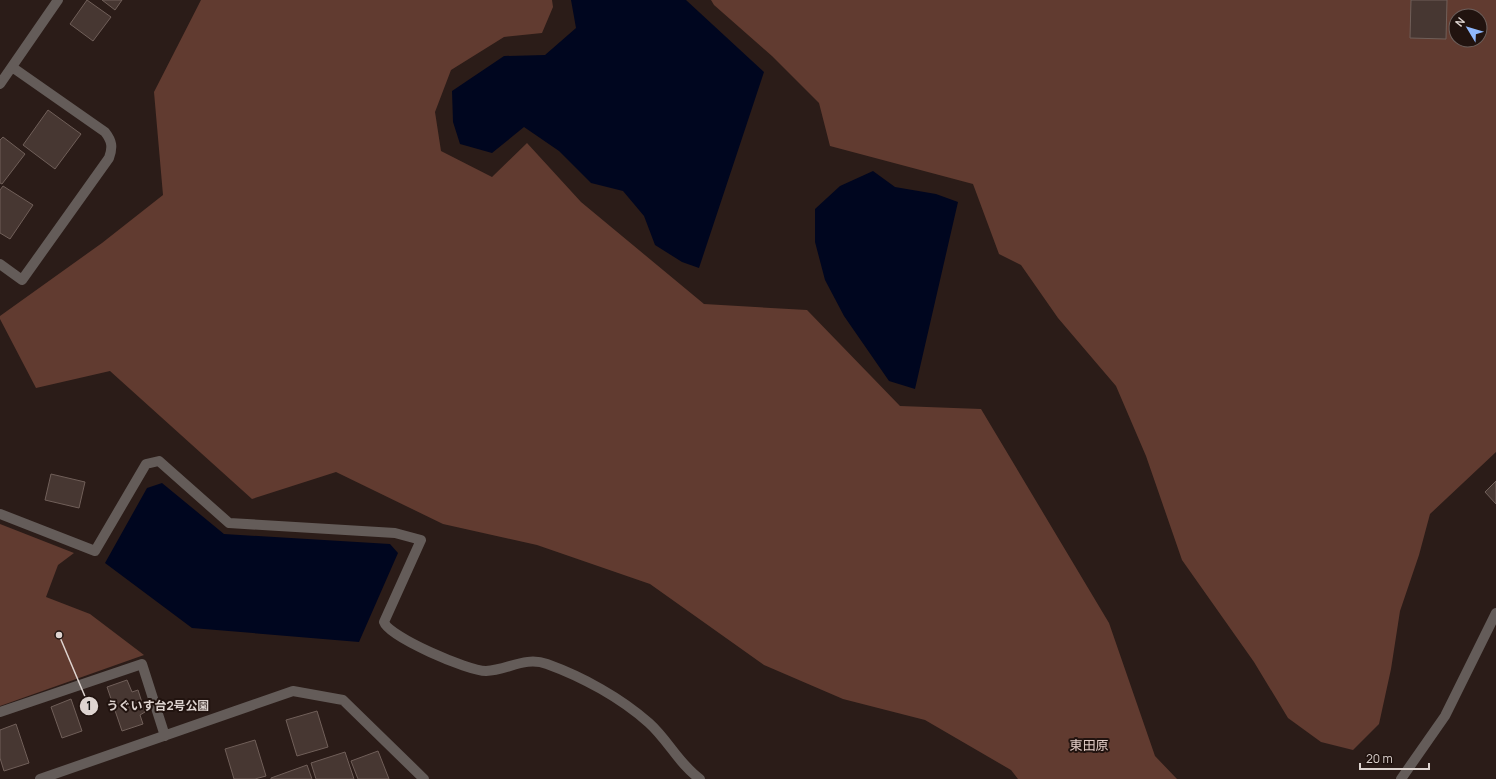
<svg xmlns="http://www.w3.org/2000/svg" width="1496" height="779" font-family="Manrope,'Noto Sans JP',sans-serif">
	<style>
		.green { fill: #613b30; fill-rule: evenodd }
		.water { fill: #00061f }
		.building { fill: #473732; stroke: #705f59 }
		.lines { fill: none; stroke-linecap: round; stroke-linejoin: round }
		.street { stroke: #645c59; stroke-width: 10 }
		.labels { text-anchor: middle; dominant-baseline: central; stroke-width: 4; stroke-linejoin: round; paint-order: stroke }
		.quarter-label { font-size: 13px; fill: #e2cdc7; stroke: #21130f }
		.leader { fill: none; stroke: #ded4d0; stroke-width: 1.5 }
		.callout-dot { fill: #ded4d0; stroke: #21130f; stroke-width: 1.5 }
		.mark-label { font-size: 12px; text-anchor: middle; font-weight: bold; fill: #111 }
		.callout-label { font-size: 12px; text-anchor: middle; font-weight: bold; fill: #ded4d0; stroke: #21130f; stroke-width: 4; stroke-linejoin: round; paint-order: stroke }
	</style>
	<rect width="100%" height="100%" fill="#2b1c18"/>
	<path class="green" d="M201 0H552L553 7 542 33 504 37 451 70 435 112 441 151 492 177 527 143 581 202 704 304 807 310 900 406 981 409 1109 623 1155 756 1177 779H1018L1011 770 925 720 843 699 764 665 650 584 537 545 443 524 336 472 252 499 110 371 36 388 0 319V316L102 243 163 195 154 92Z
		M711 0H1496V452L1430 514 1419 555 1400 611 1391 669 1379 724 1353 750 1321 742 1288 718 1254 662 1182 560 1146 456 1116 386 1058 318 1021 265 999 254 973 184 830 146 819 103 772 56 714 5ZM1456 16H1480V40H1456Z
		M0 524 74 553 58 565 46 597 90 614 144 655 0 706Z"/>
	<path class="water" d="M571 0H686L764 72 699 268 682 262 655 245 644 216 623 191 591 183 559 151 524 127 492 153 460 144 453 122 452 91 504 56 545 55 576 28Z
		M873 171 895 187 936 194 958 202 915 389 889 381 844 316 825 280 815 242V209L840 186Z
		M162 483 224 534 390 544 398 553 359 642 192 628 105 563 147 488Z"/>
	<path class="building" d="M87 0 111 17 93 41 70 24Z
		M102 0H122L115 10Z
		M1411 0H1447L1446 39 1410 38Z
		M48 110 81 134 55 169 23 145Z
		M3 137 25 154 2 184 0 183V140Z
		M3 186 33 205 10 239 0 233V190Z
		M51 474 85 482 79 508 45 500Z
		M1496 481V504L1485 492Z
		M127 680 132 692 138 690 145 712 140 715 143 724 122 731 107 687Z
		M71 699 82 731 62 738 51 707Z
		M317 711 328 747 297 756 286 720Z
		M16 724 29 763 4 771 0 758V730Z
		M255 740 266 776 255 779H234L225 749Z
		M378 751 389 779H358L351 761Z
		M345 752 354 779H316L311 763Z
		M307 765 312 779H271V778Z"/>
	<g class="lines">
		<path class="street" d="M0 84 58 0
			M0 264 22 280 109 158C113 147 112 141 105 132L12 67
			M0 514 95 551 146 464 159 461 229 523 395 533 421 540 384 622C389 637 468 671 486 671 508 670 525 656 547 664 583 677 621 698 649 723 668 740 679 764 700 779
			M0 712 142 664 165 736
			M40 779 293 691 343 700 424 779
			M1401 779 1445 716 1496 613"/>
	</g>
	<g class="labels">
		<g class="quarter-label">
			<text x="1089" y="745">東田原</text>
		</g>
	</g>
	<path class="leader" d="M59 635L89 706"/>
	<g class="callout-dot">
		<circle cx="59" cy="635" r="4"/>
		<circle cx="89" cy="706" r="10"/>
	</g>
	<g class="mark-label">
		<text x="89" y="710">1</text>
	</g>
	<g class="callout-label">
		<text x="158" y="710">うぐいす台2号公園</text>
	</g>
	<g transform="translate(1468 28) rotate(308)"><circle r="19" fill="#21130f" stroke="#6d605c"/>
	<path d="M0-3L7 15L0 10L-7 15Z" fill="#8fb8fd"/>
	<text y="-6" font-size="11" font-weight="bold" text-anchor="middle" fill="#ded4d0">N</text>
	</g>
	<path d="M1360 763v6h69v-6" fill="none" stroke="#ded4d0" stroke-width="2"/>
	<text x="1366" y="763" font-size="12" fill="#ded4d0" stroke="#21130f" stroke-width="3" paint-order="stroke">20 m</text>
</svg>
